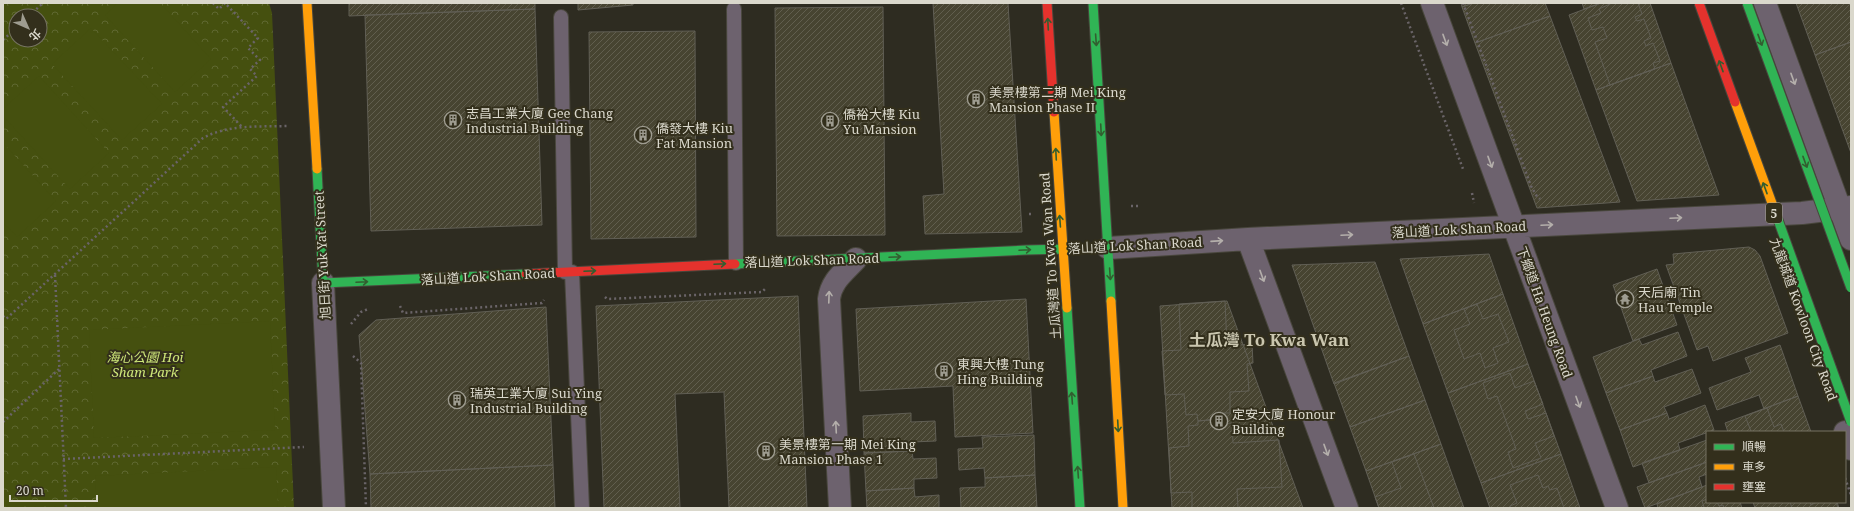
<svg xmlns="http://www.w3.org/2000/svg" width="1854" height="511" font-family="'Noto Serif','Noto Sans TC',serif">
	<style>
		.park { fill: url(#park-crowns); fill-rule: evenodd }
		.pitch { fill: #45500f }
		.building { fill: url(#building-hatch); stroke: #615f55 }
		.lines { fill: none; stroke-linecap: round; stroke-linejoin: round }
		.lane-casing { stroke: #49473d; stroke-width: 16 }
		.street-casing { stroke: #49473d; stroke-width: 24 }
		.fast-casing { stroke: #49473d; stroke-width: 11 }
		.slow-casing { stroke: #49473d; stroke-width: 11 }
		.jam-casing { stroke: #49473d; stroke-width: 11 }
		.path { stroke: #6a6468; stroke-width: 2.5; stroke-dasharray: 2 3; stroke-linecap: butt }
		.lane { stroke: #6d626e; stroke-width: 14 }
		.street { stroke: #6d626e; stroke-width: 22 }
		.fast { stroke: #30b455; stroke-width: 9 }
		.slow { stroke: #ff9f0a; stroke-width: 9 }
		.jam { stroke: #e5322d; stroke-width: 9 }
		.fast-bridge-casing { stroke: #49473d; stroke-width: 11; stroke-linecap: butt }
		.slow-bridge-casing { stroke: #49473d; stroke-width: 11; stroke-linecap: butt }
		.jam-bridge-casing { stroke: #49473d; stroke-width: 11; stroke-linecap: butt }
		.fast-bridge { stroke: #30b455; stroke-width: 9 }
		.slow-bridge { stroke: #ff9f0a; stroke-width: 9 }
		.jam-bridge { stroke: #e5322d; stroke-width: 9 }
		.oneway { stroke: #325e30 }
		.oneway2 { stroke: #b4afab }
		.labels { text-anchor: middle; dominant-baseline: central; stroke-width: 4; stroke-linejoin: round; paint-order: stroke }
		.shield { fill: #332f1c; stroke: #a8a597; stroke-width: 1 }
		.shield-label { font-size: 12px; font-weight: bold; fill: #dad8cc }
		.poi-label { font-size: 13px; fill: #dad8cc; stroke: #332f1c; text-anchor: start }
		.street-label { font-size: 13px; fill: #dad8cc; stroke: #332f1c }
		.park-label { font-size: 13px; font-style: italic; fill: #cee779; stroke: #332f1c }
		.district-label { font-size: 17px; font-weight: bold; fill: #cac6af; stroke: #332f1c }
	</style>
	<defs>
		<pattern id="park-crowns" width="20" height="18" patternUnits="userSpaceOnUse"><rect width="20" height="18" fill="#45500f"/><path d="M2 6a3 3 0 1 1 6 0M12 15a3 3 0 1 1 6 0" fill="none" stroke="#5f6831"/></pattern>
		<pattern id="building-hatch" width="6" height="6" patternUnits="userSpaceOnUse"><rect width="6" height="6" fill="#474431"/><path d="M-1 1l2-2M0 6l6-6M5 7l2-2" fill="none" stroke="#615e4e"/></pattern>
	</defs>
	<rect width="100%" height="100%" fill="#2e2c21"/>
	<path class="park" d="M3 3H269L272 13 294 508H3ZM16 16H40V40H16Z"/>
	<path class="pitch" d="M118 3H160L211 59 175 92 105 15Z
		M91 28 162 104 122 140 52 64Z
		M39 76 109 153 70 189 3 116V109Z
		M3 143 56 201 17 237 3 222Z
		M270 321 275 430 94 438 89 330Z
		M276 467 278 508H97L95 476Z"/>
	<path class="building" d="M349 3H535V9L349 16Z
		M578 3H633V5L578 10Z
		M933 3H1008L1022 232 925 234 923 196 944 194Z
		M1461 3H1473L1462 7Z
		M1473 3H1545L1550 16 1475 43 1462 7Z
		M1582 3H1601L1584 9Z
		M1601 3H1650L1671 63 1596 90 1569 15Z
		M1612 3H1638L1642 14 1635 17 1637 21 1644 19 1651 38 1644 41 1646 46 1653 43 1660 61 1653 63 1655 69 1610 85 1595 42 1607 38 1603 27 1592 30 1588 18 1601 13 1599 9Z
		M1796 3H1851V42L1815 55Z
		M883 7 885 235 777 236 775 8Z
		M535 9 542 225 371 231 365 15Z
		M1550 16 1620 202 1537 208 1475 43Z
		M695 31 696 237 591 239 589 32Z
		M1851 42V153L1815 55Z
		M1671 63 1719 195 1637 201 1596 90Z
		M1749 247 1755 250 1760 256 1788 333 1713 361 1708 346 1697 350 1666 265 1674 264 1673 254Z
		M1489 254 1503 294 1423 324 1400 259Z
		M1375 262 1409 356 1334 384 1292 265Z
		M1657 269 1677 325 1633 341 1613 285Z
		M1503 294 1528 364 1448 393 1423 324Z
		M798 296 807 508H729L724 392 675 394 680 508H604L596 306Z
		M1026 299 1033 433 955 437 953 386 860 391 856 309Z
		M1225 301 1227 346 1252 344 1253 363 1247 364 1249 391 1230 392V413H1219V419L1198 421 1197 414 1186 415 1184 394 1165 395 1162 351 1181 350 1179 304Z
		M1227 301 1303 508H1172L1160 306Z
		M1477 304 1483 319 1498 314 1509 342 1493 348 1498 363 1485 368 1480 353 1464 359 1454 330 1470 324 1464 309Z
		M546 307 553 465 370 474 359 335 376 320Z
		M1678 332 1687 356 1651 370 1653 376 1606 393 1593 357 1639 339 1642 345Z
		M1780 345 1798 396 1764 409 1759 395 1717 410 1709 388 1751 372 1745 358Z
		M1409 356 1425 400 1350 427 1334 383Z
		M1528 364 1561 454 1481 483 1448 393Z
		M1692 369 1701 393 1664 407 1667 413 1620 430 1606 393 1653 376 1655 382Z
		M1510 373 1515 388 1534 381 1543 404 1525 411 1528 419 1546 413 1554 436 1535 443 1541 458 1513 468 1508 452 1516 449 1497 396 1488 399 1483 383Z
		M1798 396 1811 432H1728L1725 423Z
		M1425 400 1441 444 1366 471 1350 427Z
		M1705 405 1714 430 1678 443 1680 450 1633 467 1620 430 1667 413 1669 419Z
		M1767 408 1774 427 1781 424 1784 432H1749L1751 431 1745 416Z
		M911 413V422L935 421 936 441 912 442V451L864 453 863 416Z
		M1219 419V424L1232 423 1233 443 1279 440 1282 487 1237 489 1238 508H1192V492L1171 493 1169 448 1189 446 1188 426 1198 425V421Z
		M1034 435 1035 475 985 478 984 468 959 470 958 449 983 448 982 437Z
		M1707 440V462L1649 483 1642 463Z
		M1441 444 1464 508H1379L1366 471Z
		M912 451 913 459 936 458 937 478 914 479V488L866 491 864 453Z
		M1414 454 1434 508H1379L1375 497 1401 488 1392 462Z
		M1561 454 1580 508H1490L1481 483Z
		M1707 462V474L1699 477 1702 487 1645 508 1637 487Z
		M553 465 555 508H371L370 474Z
		M1035 475 1037 508H961L960 488 985 487V478Z
		M1538 475 1543 488 1548 486 1550 490 1557 488 1564 508H1511L1510 506 1517 503 1510 485Z
		M1707 485V502H1740L1742 508H1658L1657 504Z
		M914 488 915 497 939 495V508H867L866 491Z
		M1707 499V502H1717L1719 506 1723 505 1724 508H1702L1704 507 1702 501Z
		M1753 502H1837L1839 508H1755Z
		M1790 502H1810L1811 505 1817 502H1836L1838 508H1792Z"/>
	<g class="lines">
		<defs>
			<path id="lane" d="M734 9 736 263
				M561 17 565 272
				M572 272 582 508"/>
			<path id="street" d="M1432 3 1617 508
				M1765 3 1851 239
				M1248 239 1347 508
				M1108 248 1248 239 1802 213 1851 207
				M323 283 334 508
				M1845 432 1851 449
				M840 508 829 299C831 281 844 272 856 259"/>
			<path id="fast" d="M1093 3 1111 301
				M317 169 323 283 526 274
				M735 264 1026 250 1108 248
				M1067 308 1080 508"/>
			<path id="slow" d="M307 3 317 169
				M1054 112 1067 308
				M1111 301 1123 508"/>
			<path id="jam" d="M1047 3 1054 112
				M526 274 735 264"/>
		</defs>
		<use href="#lane" class="lane-casing"/>
		<use href="#street" class="street-casing"/>
		<use href="#fast" class="fast-casing"/>
		<use href="#slow" class="slow-casing"/>
		<use href="#jam" class="jam-casing"/>
		<path class="path" d="M213 3 219 9 225 3 258 38 248 48 260 60 250 69 257 76 223 107 242 127
			M1401 3 1463 169
			M1463 3 1531 186 1536 195 1540 199
			M29 16 43 3
			M3 40 16 28
			M1472 193 1474 203
			M1131 206H1140
			M1029 214H1034
			M55 275 66 508
			M605 297 607 299 762 292 765 289
			M400 306 403 313 542 303 544 300
			M3 316 6 319 203 138C229 124 259 127 289 126
			M351 324 361 312 368 309
			M353 356 361 363 366 508
			M3 422 59 369
			M63 459 304 447
			M1845 478 1851 495"/>
		<use href="#lane" class="lane"/>
		<use href="#street" class="street"/>
		<use href="#fast" class="fast"/>
		<use href="#slow" class="slow"/>
		<use href="#jam" class="jam"/>
		<defs>
			<path id="fast-bridge" d="M1747 3 1851 288
				M1777 217 1851 422"/>
			<path id="slow-bridge" d="M1735 102 1777 217"/>
			<path id="jam-bridge" d="M1699 3 1735 102"/>
		</defs>
		<use href="#fast-bridge" class="fast-bridge-casing"/>
		<use href="#slow-bridge" class="slow-bridge-casing"/>
		<use href="#jam-bridge" class="jam-bridge-casing"/>
		<use href="#fast-bridge" class="fast-bridge"/>
		<use href="#slow-bridge" class="slow-bridge"/>
		<use href="#jam-bridge" class="jam-bridge"/>
	</g>
	<defs><path id="oneway-shaft" d="M-6 0H5M1.5-3L5.5 0L1.5 3" fill="none" stroke-width="1.6" stroke-linecap="round" stroke-linejoin="round"/></defs>
	<g class="oneway">
		<use href="#oneway-shaft" transform="translate(1048 24) rotate(-93)"/>
		<use href="#oneway-shaft" transform="translate(1096 40) rotate(86)"/>
		<use href="#oneway-shaft" transform="translate(1760 40) rotate(70)"/>
		<use href="#oneway-shaft" transform="translate(1721 66) rotate(-110)"/>
		<use href="#oneway-shaft" transform="translate(1101 130) rotate(87)"/>
		<use href="#oneway-shaft" transform="translate(1056 154) rotate(-93)"/>
		<use href="#oneway-shaft" transform="translate(1805 162) rotate(70)"/>
		<use href="#oneway-shaft" transform="translate(1765 188) rotate(-110)"/>
		<use href="#oneway-shaft" transform="translate(1060 221) rotate(-94)"/>
		<use href="#oneway-shaft" transform="translate(1025 250) rotate(-3)"/>
		<use href="#oneway-shaft" transform="translate(895 257) rotate(-3)"/>
		<use href="#oneway-shaft" transform="translate(720 264) rotate(-3)"/>
		<use href="#oneway-shaft" transform="translate(590 271) rotate(-3)"/>
		<use href="#oneway-shaft" transform="translate(1110 274) rotate(86)"/>
		<use href="#oneway-shaft" transform="translate(362 282) rotate(-3)"/>
		<use href="#oneway-shaft" transform="translate(1072 398) rotate(-94)"/>
		<use href="#oneway-shaft" transform="translate(1118 426) rotate(87)"/>
		<use href="#oneway-shaft" transform="translate(1078 472) rotate(-94)"/>
	</g>
	<g class="oneway2">
		<use href="#oneway-shaft" transform="translate(1445 40) rotate(70)"/>
		<use href="#oneway-shaft" transform="translate(1793 79) rotate(70)"/>
		<use href="#oneway-shaft" transform="translate(1490 162) rotate(70)"/>
		<use href="#oneway-shaft" transform="translate(1676 218) rotate(-3)"/>
		<use href="#oneway-shaft" transform="translate(1547 225) rotate(-3)"/>
		<use href="#oneway-shaft" transform="translate(1347 235) rotate(-3)"/>
		<use href="#oneway-shaft" transform="translate(1217 241) rotate(-4)"/>
		<use href="#oneway-shaft" transform="translate(1262 276) rotate(70)"/>
		<use href="#oneway-shaft" transform="translate(829 297) rotate(-88)"/>
		<use href="#oneway-shaft" transform="translate(1578 402) rotate(70)"/>
		<use href="#oneway-shaft" transform="translate(836 427) rotate(-93)"/>
		<use href="#oneway-shaft" transform="translate(1326 450) rotate(70)"/>
	</g>
	<defs>
		<symbol id="building-ring" viewBox="-11 -11 22 22"><circle r="9.5" fill="#332f1c" stroke="#9e9c90" stroke-width="1.5"/><path d="M-4-6H4V6H1V3H-1V6H-4ZM-2.5-4.3h1.7v1.8h-1.7ZM.8-4.3h1.7v1.8H.8ZM-2.5-1h1.7V.8h-1.7ZM.8-1h1.7V.8H.8Z" fill="#9e9c90"/></symbol>
		<symbol id="temple-ring" viewBox="-11 -11 22 22"><circle r="9.5" fill="#332f1c" stroke="#9e9c90" stroke-width="1.5"/><path d="M0-6L5-2H3V0L6.5 2.5H4V6H1.5V3h-3V6H-4V2.5H-6.5L-3 0V-2H-5Z" fill="#9e9c90"/></symbol>
	</defs>
	<g fill-rule="evenodd">
		<use href="#building-ring" x="966" y="89" width="20" height="20"/>
		<use href="#building-ring" x="443" y="110" width="20" height="20"/>
		<use href="#building-ring" x="820" y="111" width="20" height="20"/>
		<use href="#building-ring" x="633" y="125" width="20" height="20"/>
		<use href="#temple-ring" x="1615" y="289" width="20" height="20"/>
		<use href="#building-ring" x="934" y="361" width="20" height="20"/>
		<use href="#building-ring" x="447" y="390" width="20" height="20"/>
		<use href="#building-ring" x="1209" y="411" width="20" height="20"/>
		<use href="#building-ring" x="756" y="441" width="20" height="20"/>
	</g>
	<g class="labels">
		<rect class="shield" x="1766" y="203" width="16" height="20" rx="3"/>
		<g class="shield-label">
			<text x="1774" y="213">5</text>
		</g>
		<g class="poi-label">
			<text x="989" y="92">美景樓第二期 Mei King<tspan x="989" dy="15">Mansion Phase II</tspan></text>
			<text x="466" y="113">志昌工業大廈 Gee Chang<tspan x="466" dy="15">Industrial Building</tspan></text>
			<text x="843" y="114">僑裕大樓 Kiu<tspan x="843" dy="15">Yu Mansion</tspan></text>
			<text x="656" y="128">僑發大樓 Kiu<tspan x="656" dy="15">Fat Mansion</tspan></text>
			<text x="1638" y="292">天后廟 Tin<tspan x="1638" dy="15">Hau Temple</tspan></text>
			<text x="957" y="364">東興大樓 Tung<tspan x="957" dy="15">Hing Building</tspan></text>
			<text x="470" y="393">瑞英工業大廈 Sui Ying<tspan x="470" dy="15">Industrial Building</tspan></text>
			<text x="1232" y="414">定安大廈 Honour<tspan x="1232" dy="15">Building</tspan></text>
			<text x="779" y="444">美景樓第一期 Mei King<tspan x="779" dy="15">Mansion Phase 1</tspan></text>
		</g>
		<g class="street-label">
			<text transform="translate(1459 229) rotate(-3)">落山道 Lok Shan Road</text>
			<text transform="translate(1135 245) rotate(-3)">落山道 Lok Shan Road</text>
			<text transform="translate(322 255) rotate(-93)">旭日街 Yuk Yat Street</text>
			<text transform="translate(1050 256) rotate(-94)">土瓜灣道 To Kwa Wan Road</text>
			<text transform="translate(812 260) rotate(-2)">落山道 Lok Shan Road</text>
			<text transform="translate(488 276) rotate(-3)">落山道 Lok Shan Road</text>
			<text transform="translate(1545 312) rotate(70)">下鄉道 Ha Heung Road</text>
			<text transform="translate(1804 319) rotate(70)">九龍城道 Kowloon City Road</text>
		</g>
		<g class="park-label">
			<text x="145" y="357">海心公園 Hoi<tspan x="145" dy="15">Sham Park</tspan></text>
		</g>
		<g class="district-label">
			<text x="1269" y="339">土瓜灣 To Kwa Wan</text>
		</g>
	</g>
	<rect width="1854" height="511" fill="none" stroke="#dad8cc" stroke-width="8"/>
	<rect x="1706" y="431" width="140" height="72" fill="#332f1c" stroke="#767362"/>
	<rect x="1714" y="444" width="20" height="6" fill="#30b455" stroke="#767362"/>
	<text x="1742" y="451" font-size="12" fill="#dad8cc">順暢</text>
	<rect x="1714" y="464" width="20" height="6" fill="#ff9f0a" stroke="#767362"/>
	<text x="1742" y="471" font-size="12" fill="#dad8cc">車多</text>
	<rect x="1714" y="484" width="20" height="6" fill="#e5322d" stroke="#767362"/>
	<text x="1742" y="491" font-size="12" fill="#dad8cc">壅塞</text>
	<g transform="translate(28 28) rotate(135)"><circle r="19" fill="#332f1c" stroke="#767362"/>
	<path d="M0-3L7 15L0 10L-7 15Z" fill="#9e9c90"/>
	<text y="-6" font-size="11" font-weight="bold" text-anchor="middle" fill="#dad8cc">北</text>
	</g>
	<path d="M10 495v6h87v-6" fill="none" stroke="#dad8cc" stroke-width="2"/>
	<text x="16" y="495" font-size="12" fill="#dad8cc" stroke="#332f1c" stroke-width="3" paint-order="stroke">20 m</text>
</svg>
